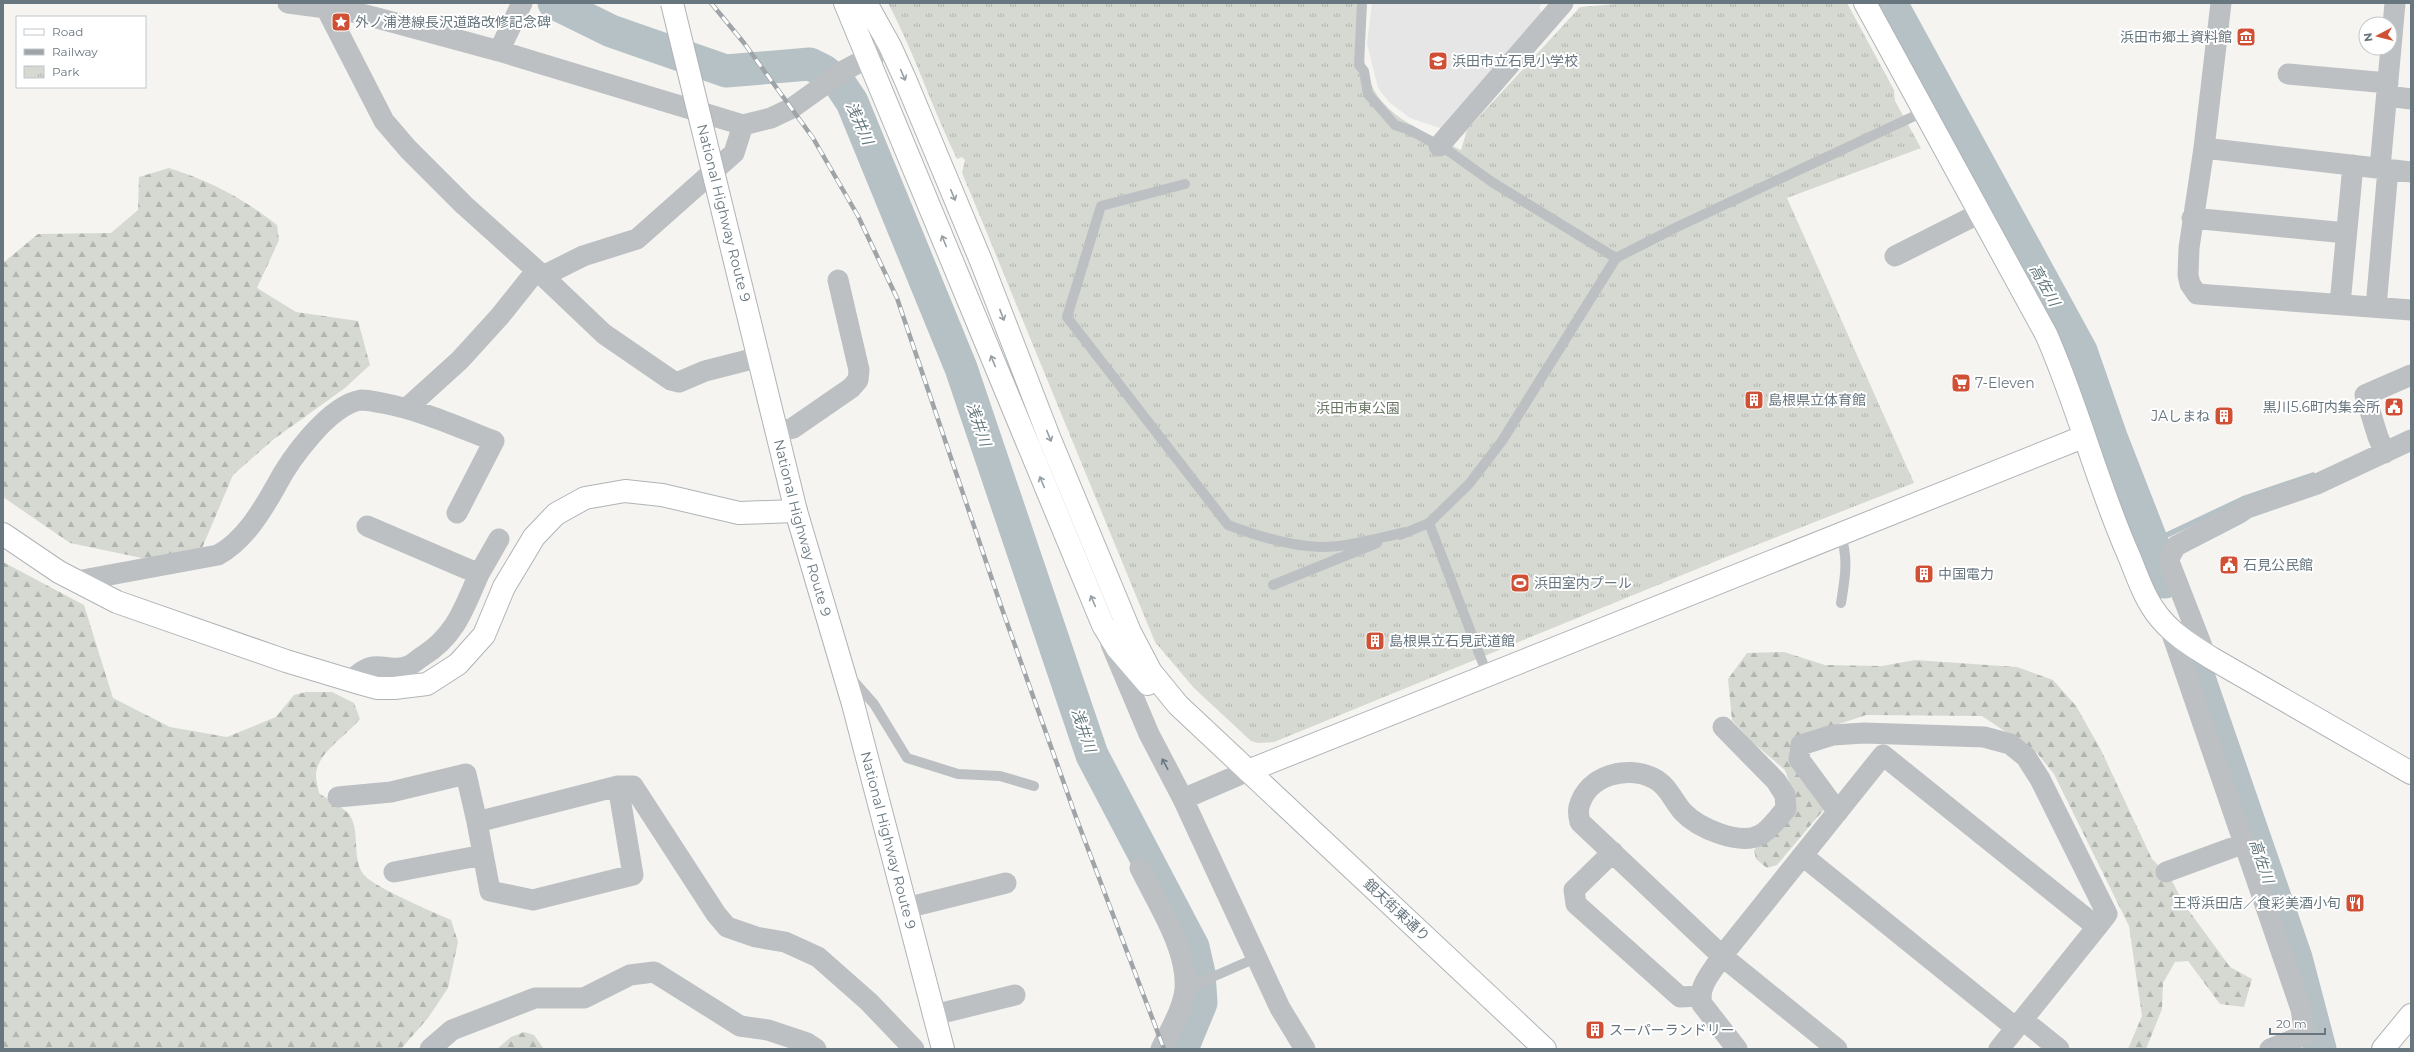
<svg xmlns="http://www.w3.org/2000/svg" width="2414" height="1052" font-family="Montserrat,'Noto Sans JP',sans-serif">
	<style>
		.built { fill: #e5e6e5 }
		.forest { fill: url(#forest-firs) }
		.park { fill: url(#park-tufts) }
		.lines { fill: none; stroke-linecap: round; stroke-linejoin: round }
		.stream { stroke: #b5c1c4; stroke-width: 5.5 }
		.river { stroke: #b5c1c4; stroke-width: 33 }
		.secondary-casing { stroke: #afb4b7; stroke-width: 24 }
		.highway-casing { stroke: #b0b3b6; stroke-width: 24 }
		.lane { stroke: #bcc0c3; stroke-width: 10 }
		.street { stroke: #bcc0c3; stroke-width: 21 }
		.secondary { stroke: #fff; stroke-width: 22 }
		.highway { stroke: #fff; stroke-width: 22 }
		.rail-casing { stroke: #9ea4a8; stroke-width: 4.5 }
		.rail { stroke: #fff; stroke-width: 3; stroke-dasharray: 9; stroke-linecap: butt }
		.highway-bridge-casing { stroke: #b0b3b6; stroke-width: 24; stroke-linecap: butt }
		.highway-bridge { stroke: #fff; stroke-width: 22 }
		.oneway { stroke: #959fa5 }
		.oneway2 { stroke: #67767f }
		.labels { text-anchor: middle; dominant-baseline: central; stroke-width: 4; stroke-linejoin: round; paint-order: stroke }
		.poi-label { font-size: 14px; fill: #67767f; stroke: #fff; text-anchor: start }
		.street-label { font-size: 14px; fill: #67767f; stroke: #fff }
		.park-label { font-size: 14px; fill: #6a7765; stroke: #fff }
		.water-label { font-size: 15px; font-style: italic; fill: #63777c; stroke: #fff }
	</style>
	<defs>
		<pattern id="forest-firs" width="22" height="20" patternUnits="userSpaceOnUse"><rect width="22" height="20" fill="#d5d9d1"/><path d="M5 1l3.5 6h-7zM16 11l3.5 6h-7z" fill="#b1b5af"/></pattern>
		<pattern id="park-tufts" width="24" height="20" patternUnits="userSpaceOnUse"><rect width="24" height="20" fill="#d5d9d1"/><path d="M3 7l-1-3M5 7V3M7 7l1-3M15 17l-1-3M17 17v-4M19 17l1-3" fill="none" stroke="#b1b5af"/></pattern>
	</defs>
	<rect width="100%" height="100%" fill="#f5f4f1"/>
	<path class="built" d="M1372 3H1543L1539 7 1543 15 1443 129 1410 118 1389 102 1378 88 1367 44Z"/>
	<path class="forest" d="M169 168C212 182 241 197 277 225L279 240 257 288 296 312 358 321 370 365 345 388 274 439 233 475 200 553 156 561 70 543 3 497V263L38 234 111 233 138 210 139 177Z
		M3 562 84 605 113 698 170 727 227 737 276 717 294 695 306 692H332L354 703 360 719C347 735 316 754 316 775 316 781 318 787 319 793 325 798 347 810 349 814 361 831 351 859 364 875 374 887 433 912 451 920L458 942 448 988 428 1018 401 1049H3Z
		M1784 652 1825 665 1882 666 1915 660 2017 667 2053 680 2076 706 2101 750 2152 859 2170 877 2184 904 2230 967 2252 979 2244 1007 2220 1004 2188 961 2175 962 2163 983 2162 1009 2146 1049H2128L2142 1016 2129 926 2054 774 2037 753 1982 716 1866 715 1794 739 1789 752 1806 782 1826 807 1777 865 1767 868 1756 859 1754 850 1793 808 1794 796 1785 770 1750 740 1732 720 1728 679 1747 653Z
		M524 1032 534 1035 544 1049H497L511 1037Z"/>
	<path class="park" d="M888 3H1367C1366 17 1363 32 1363 46 1365 111 1411 125 1461 150L1467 130 1580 7 1629 3H1847L1894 90 1895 101 1921 148 1787 198 1914 483 1736 553 1274 742 1258 743 1251 741 1194 688 1155 642 975 204 962 173 965 160 962 157 957 159C932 108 915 54 888 3Z"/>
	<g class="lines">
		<path class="stream" d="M2152 542 2245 498 2313 475"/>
		<path class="river" d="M554 3 611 31 726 71 810 64 824 71 840 84 852 102 961 368 1092 755 1193 947 1199 973 1201 1003 1182 1049
			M1891 3 2081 351 2111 437 2152 542 2165 582
			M2198 675 2296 958 2320 1049"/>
		<defs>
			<path id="secondary" d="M845 3 1103 625 1117 648 1148 684
				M866 3 890 46 905 79 981 261 1049 437 1130 632 1151 672 1178 705 1545 1049
				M1865 3 2046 334C2078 406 2097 484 2129 556 2138 578 2145 600 2160 618 2175 636 2194 647 2213 659L2411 773
				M3 534 59 572 117 602 286 661 359 683 377 688H394L427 684 458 664 484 635 504 587 534 537 556 514 585 498 625 491 662 495 739 513 796 511
				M1248 771 2083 437
				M2383 1049 2411 1015"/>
			<g id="highway">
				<path id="s1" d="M729 237 796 511 853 704 943 1049"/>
			</g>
		</defs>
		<use href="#secondary" class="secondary-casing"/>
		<use href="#highway" class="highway-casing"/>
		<path class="lane" d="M1362 3 1359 65 1364 71 1368 94 1395 125 1410 130 1450 152 1492 182 1616 258
			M1185 184 1101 206 1067 317 1228 525C1257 536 1289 546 1321 547 1349 547 1378 538 1406 532
			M1840 533C1849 557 1845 579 1841 603
			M1400 535 1429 523
			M1273 585 1377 543
			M1487 674 1429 523 1469 484 1502 441 1616 258 1677 227 1923 112
			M851 678 874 704 907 758 958 774 1000 776 1034 786
			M1185 989 1256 958"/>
		<path class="street" d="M288 3 349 11 377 18 499 51 743 125 771 118 792 108 845 70 890 46
			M2221 3 2204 148 2189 248 2188 275 2190 284 2197 294 2411 310
			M327 10 384 121 408 149 464 205 543 276 583 256 637 239 734 153 743 125
			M499 51 522 3
			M2288 74 2388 83
			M2387 96 2411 99
			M1439 146 1563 3
			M2204 148 2411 172
			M2380 168 2395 3
			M2192 218 2346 233
			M1895 256 1980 213
			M543 276 604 334 671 380 679 382 705 371 760 357
			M2340 304 2353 165
			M2376 307 2388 169
			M407 408 460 360 500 316 536 271
			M777 432 793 428 851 388 858 380 859 370 838 280
			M2385 453 2378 437 2365 395 2411 375
			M367 526 479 574 499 539
			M77 581 218 555C244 541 262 511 276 486 290 459 329 405 361 400 368 400 376 402 382 403 421 410 458 427 494 441L457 513
			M2170 628 2301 1009 2305 1035 2270 1049
			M1111 644 1149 734 1183 799 1280 1008 1305 1049
			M2205 654 2170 564 2169 558 2176 546 2238 514 2247 508 2317 484 2411 440
			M351 681C377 654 384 675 408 666 413 664 418 659 423 656 456 635 464 608 479 574
			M1723 727 1776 781 1785 795 1786 809C1778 817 1770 830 1760 835 1740 846 1698 828 1683 812 1673 801 1668 785 1653 778 1627 765 1587 775 1579 807 1578 811 1579 818 1580 822L1722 956 1837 1049
			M338 797 391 792 466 774 477 822 618 786H633L716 914 727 927 756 937 785 942 818 957 869 1002 914 1049
			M1183 799 1248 771
			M1838 812 1799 759 1801 745 1833 735 1864 733 1984 737 2010 744 2026 757 2040 779 2107 914 2097 927
			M477 822 490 891 533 900 633 875 618 786
			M1613 852 1574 890 1576 904 1680 997 1700 996
			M1803 856 2016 1028
			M1140 868C1157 903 1188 949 1185 989 1183 1009 1170 1030 1161 1049
			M394 872 483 855
			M2166 872 2245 843
			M906 908 1006 883
			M934 1015 1015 995
			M2023 1020 2059 1049
			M430 1049 452 1030 535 998H584L630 975 654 972 740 1026 768 1030 807 1043 816 1049
			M1737 1049 1702 1004C1697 986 1713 971 1722 956L1883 755 2097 927 1999 1049"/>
		<use href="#secondary" class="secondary"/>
		<use href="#highway" class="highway"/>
		<defs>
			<path id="rail" d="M711 3 744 43 813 138 858 216 897 298 1001 606 1077 820 1164 1049"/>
		</defs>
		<use href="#rail" class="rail-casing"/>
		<use href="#rail" class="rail"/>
		<defs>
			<path id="highway-bridge" d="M672 3 729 237"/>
		</defs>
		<use href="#highway-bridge" class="highway-bridge-casing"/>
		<use href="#highway-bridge" class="highway-bridge"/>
	</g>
	<defs><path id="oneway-shaft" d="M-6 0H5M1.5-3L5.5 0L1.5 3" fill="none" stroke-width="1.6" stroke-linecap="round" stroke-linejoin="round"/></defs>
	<g class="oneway">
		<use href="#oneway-shaft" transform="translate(903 75) rotate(66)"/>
		<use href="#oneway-shaft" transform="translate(953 195) rotate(67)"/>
		<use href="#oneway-shaft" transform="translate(944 241) rotate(-112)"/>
		<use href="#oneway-shaft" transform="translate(1002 315) rotate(69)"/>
		<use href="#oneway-shaft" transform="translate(993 361) rotate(-112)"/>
		<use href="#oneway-shaft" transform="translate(1049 436) rotate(68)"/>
		<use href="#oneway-shaft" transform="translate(1042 482) rotate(-113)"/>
		<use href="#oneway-shaft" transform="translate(1093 601) rotate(-113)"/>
	</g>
	<use class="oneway2" href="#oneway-shaft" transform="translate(1165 764) rotate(-118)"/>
	<defs>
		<symbol id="sight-square" viewBox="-11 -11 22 22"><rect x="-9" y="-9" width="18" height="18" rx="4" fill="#d05036" stroke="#fff"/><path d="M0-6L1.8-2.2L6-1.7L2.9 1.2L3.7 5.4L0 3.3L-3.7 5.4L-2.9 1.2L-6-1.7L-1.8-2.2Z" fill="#fff"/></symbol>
		<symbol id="museum-square" viewBox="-11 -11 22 22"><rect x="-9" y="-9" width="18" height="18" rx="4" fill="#d05036" stroke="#fff"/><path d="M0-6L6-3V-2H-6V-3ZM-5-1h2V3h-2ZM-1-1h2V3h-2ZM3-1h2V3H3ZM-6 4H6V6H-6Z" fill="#fff"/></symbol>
		<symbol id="school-square" viewBox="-11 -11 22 22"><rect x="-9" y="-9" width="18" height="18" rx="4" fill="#d05036" stroke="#fff"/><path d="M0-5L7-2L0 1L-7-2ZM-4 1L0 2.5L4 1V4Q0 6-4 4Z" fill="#fff"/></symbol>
		<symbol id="supermarket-square" viewBox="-11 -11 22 22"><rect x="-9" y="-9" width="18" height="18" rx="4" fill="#d05036" stroke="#fff"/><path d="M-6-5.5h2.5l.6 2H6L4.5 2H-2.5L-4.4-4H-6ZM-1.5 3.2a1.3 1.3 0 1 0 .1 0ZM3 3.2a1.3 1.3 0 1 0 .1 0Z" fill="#fff"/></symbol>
		<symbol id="building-square" viewBox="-11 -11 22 22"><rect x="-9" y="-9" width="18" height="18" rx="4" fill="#d05036" stroke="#fff"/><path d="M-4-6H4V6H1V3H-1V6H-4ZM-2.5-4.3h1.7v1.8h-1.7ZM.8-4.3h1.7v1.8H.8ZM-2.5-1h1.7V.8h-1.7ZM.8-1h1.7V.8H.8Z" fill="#fff"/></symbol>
		<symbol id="civic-square" viewBox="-11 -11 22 22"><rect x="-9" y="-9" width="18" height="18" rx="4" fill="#d05036" stroke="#fff"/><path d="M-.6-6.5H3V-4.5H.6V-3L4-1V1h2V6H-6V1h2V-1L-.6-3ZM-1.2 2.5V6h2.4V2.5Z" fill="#fff"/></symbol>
		<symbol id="stadium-square" viewBox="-11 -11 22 22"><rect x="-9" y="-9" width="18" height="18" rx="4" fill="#d05036" stroke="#fff"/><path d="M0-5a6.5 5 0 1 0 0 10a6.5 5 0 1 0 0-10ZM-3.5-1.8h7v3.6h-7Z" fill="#fff"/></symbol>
		<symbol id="restaurant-square" viewBox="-11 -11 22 22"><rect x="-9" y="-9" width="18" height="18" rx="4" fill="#d05036" stroke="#fff"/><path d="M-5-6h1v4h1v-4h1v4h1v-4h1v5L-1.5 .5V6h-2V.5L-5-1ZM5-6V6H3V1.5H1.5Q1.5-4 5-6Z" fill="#fff"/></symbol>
	</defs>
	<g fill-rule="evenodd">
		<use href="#sight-square" x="330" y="11" width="22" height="22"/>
		<use href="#museum-square" x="2235" y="26" width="22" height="22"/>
		<use href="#school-square" x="1427" y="50" width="22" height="22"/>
		<use href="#supermarket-square" x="1950" y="372" width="22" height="22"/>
		<use href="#building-square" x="1743" y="389" width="22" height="22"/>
		<use href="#civic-square" x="2383" y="396" width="22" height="22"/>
		<use href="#building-square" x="2213" y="405" width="22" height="22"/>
		<use href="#civic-square" x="2218" y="554" width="22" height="22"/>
		<use href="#building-square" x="1913" y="563" width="22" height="22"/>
		<use href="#stadium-square" x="1509" y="572" width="22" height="22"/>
		<use href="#building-square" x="1364" y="630" width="22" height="22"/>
		<use href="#restaurant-square" x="2344" y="892" width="22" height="22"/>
		<use href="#building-square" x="1584" y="1019" width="22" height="22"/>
	</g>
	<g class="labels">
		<g class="poi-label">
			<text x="355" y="22">外ノ浦港線長沢道路改修記念碑</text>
			<text x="2232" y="37" text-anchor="end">浜田市郷土資料館</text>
			<text x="1452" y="61">浜田市立石見小学校</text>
			<text x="1975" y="383">7-Eleven</text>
			<text x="1768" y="400">島根県立体育館</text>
			<text x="2380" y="407" text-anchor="end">黒川5.6町内集会所</text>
			<text x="2210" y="416" text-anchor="end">JAしまね</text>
			<text x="2243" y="565">石見公民館</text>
			<text x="1938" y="574">中国電力</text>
			<text x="1534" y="583">浜田室内プール</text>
			<text x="1389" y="641">島根県立石見武道館</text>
			<text x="2341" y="903" text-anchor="end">王将浜田店／食彩美酒小旬</text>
			<text x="1609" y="1030">スーパーランドリー</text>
		</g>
		<g class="street-label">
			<text transform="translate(724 213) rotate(76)">National Highway Route 9</text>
			<text stroke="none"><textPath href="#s1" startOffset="300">National Highway Route 9</textPath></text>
			<text stroke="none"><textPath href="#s1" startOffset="624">National Highway Route 9</textPath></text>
			<text transform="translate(1397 910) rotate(43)">銀天街東通り</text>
		</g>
		<g class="park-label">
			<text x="1358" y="408">浜田市東公園</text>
		</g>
		<g class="water-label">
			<text transform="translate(860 123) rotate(66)">浅井川</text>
			<text transform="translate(2045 285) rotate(61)">高佐川</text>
			<text transform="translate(979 424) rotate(71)">浅井川</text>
			<text transform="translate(1084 730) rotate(71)">浅井川</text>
			<text transform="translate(2262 861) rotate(71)">高佐川</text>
		</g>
	</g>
	<rect width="2414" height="1052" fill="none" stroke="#67767f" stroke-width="8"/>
	<rect x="16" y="16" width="130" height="72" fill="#ffffff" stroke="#c2c8cc"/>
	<rect x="24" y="29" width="20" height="6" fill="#ffffff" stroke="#c2c8cc"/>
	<text x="52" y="36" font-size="12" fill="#67767f">Road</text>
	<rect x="24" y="49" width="20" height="6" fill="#9ea4a8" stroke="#c2c8cc"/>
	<text x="52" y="56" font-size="12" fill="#67767f">Railway</text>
	<rect x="24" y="66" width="20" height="12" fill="url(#park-tufts)" stroke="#c2c8cc"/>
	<text x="52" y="76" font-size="12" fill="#67767f">Park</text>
	<g transform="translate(2378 36) rotate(263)"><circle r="19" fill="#ffffff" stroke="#c2c8cc"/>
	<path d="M0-3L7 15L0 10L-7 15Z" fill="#d05036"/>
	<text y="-6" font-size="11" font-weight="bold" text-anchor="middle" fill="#67767f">N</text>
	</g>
	<path d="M2270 1028v6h55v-6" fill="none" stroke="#67767f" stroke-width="2"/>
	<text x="2276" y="1028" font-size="12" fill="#67767f" stroke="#ffffff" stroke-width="3" paint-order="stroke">20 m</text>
</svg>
